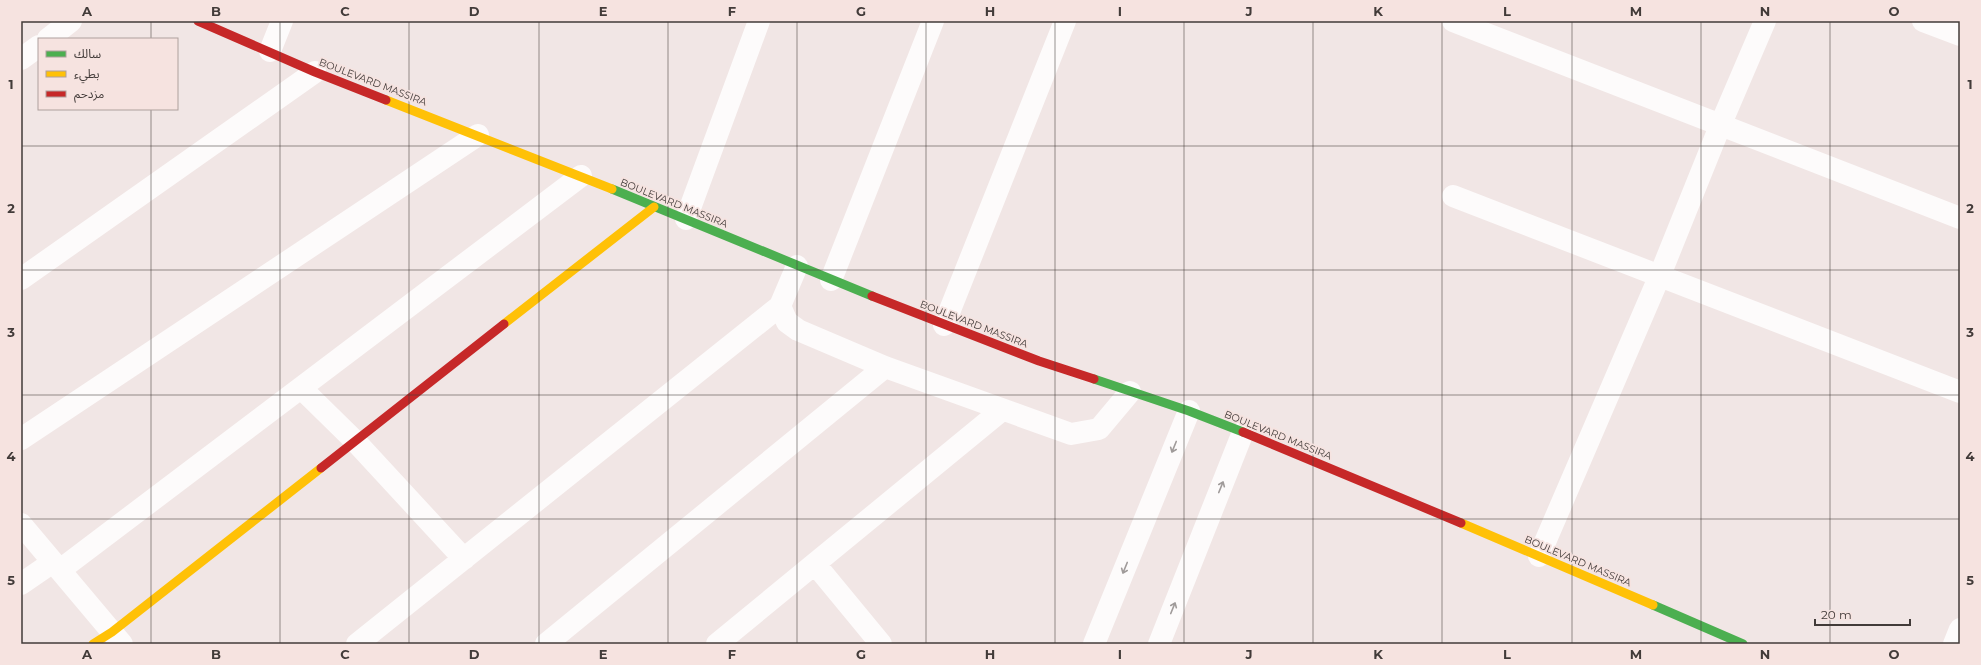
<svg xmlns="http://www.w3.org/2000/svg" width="1981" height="665" font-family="Montserrat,'Noto Sans Arabic',sans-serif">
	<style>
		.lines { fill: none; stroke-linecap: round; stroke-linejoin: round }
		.street { stroke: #fdfbfb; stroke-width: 22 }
		.fast { stroke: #4caf50; stroke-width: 9 }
		.slow { stroke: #ffc107; stroke-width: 9 }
		.jam { stroke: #c62828; stroke-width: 9 }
		.oneway { stroke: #a09b9a }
		.grid { fill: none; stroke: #423b39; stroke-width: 1; stroke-opacity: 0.55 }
		.labels { text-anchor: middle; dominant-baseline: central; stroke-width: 3.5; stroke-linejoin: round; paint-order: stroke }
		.street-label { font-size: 10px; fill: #423b39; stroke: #f6e3e0 }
		.neatline { fill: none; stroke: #423b39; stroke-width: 1.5 }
		.grid-label { font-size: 13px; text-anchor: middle; font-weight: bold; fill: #423b39 }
	</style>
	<rect width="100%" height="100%" fill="#f1e6e5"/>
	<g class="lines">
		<path class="street" d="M1453 21 1960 218
			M1923 21 1960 35
			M48 39 71 21
			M270 51 282 21
			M21 59 39 46
			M1453 196 1960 392
			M686 219 759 21
			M797 266 780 306 787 322 798 330 885 367 1071 434 1099 429 1130 392
			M21 279 315 72
			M831 280 933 21
			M944 325 1065 21
			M301 388 355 441 464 559
			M21 439 478 135
			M21 524 122 644
			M1539 556 1660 275 1720 126 1765 21
			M815 564 881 644
			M60 570 581 176
			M21 584 53 562
			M357 644 780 306
			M546 644 885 367
			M717 644 1002 410
			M1094 644 1189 411
			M1159 644 1243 432
			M1954 644 1960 629"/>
		<path class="fast" d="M612 189 872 296
			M1094 379 1189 411 1243 432
			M1653 605 1743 644"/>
		<path class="slow" d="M386 100 612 189
			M504 324 654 207
			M1461 523 1653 605
			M93 644 112 632 321 468"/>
		<path class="jam" d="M198 21 315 72 386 100
			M872 296 1039 361 1094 379
			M1243 432 1461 523
			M321 468 504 324"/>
	</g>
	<defs><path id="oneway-shaft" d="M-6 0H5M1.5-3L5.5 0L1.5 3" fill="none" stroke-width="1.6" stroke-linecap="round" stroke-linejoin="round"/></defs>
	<g class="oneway">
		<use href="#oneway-shaft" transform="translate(1174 447) rotate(112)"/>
		<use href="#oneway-shaft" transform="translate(1221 487) rotate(-68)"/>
		<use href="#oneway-shaft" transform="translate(1125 568) rotate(112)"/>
		<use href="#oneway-shaft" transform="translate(1173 608) rotate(-68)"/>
	</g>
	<path class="grid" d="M151 21V39M280 21V644M409 21V644M539 21V644M668 21V644M797 21V644M926 21V644M1055 21V644M1184 21V644M1313 21V644M1442 21V644M1572 21V644M1701 21V644M1830 21V644M151 109V644M21 146H1960M21 270H1960M21 395H1960M21 519H1960"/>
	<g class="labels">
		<g class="street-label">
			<text transform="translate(373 82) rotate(21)">BOULEVARD MASSIRA</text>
			<text transform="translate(674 203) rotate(22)">BOULEVARD MASSIRA</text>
			<text transform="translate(974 324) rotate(21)">BOULEVARD MASSIRA</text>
			<text transform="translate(1278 435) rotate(22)">BOULEVARD MASSIRA</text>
			<text transform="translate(1578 561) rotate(23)">BOULEVARD MASSIRA</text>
		</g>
	</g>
	<rect width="1981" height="665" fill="none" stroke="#f6e3e0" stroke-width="44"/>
	<rect x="38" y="38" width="140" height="72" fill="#f6e3e0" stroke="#aea09d"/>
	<rect x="46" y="51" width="20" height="6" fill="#4caf50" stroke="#aea09d"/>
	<text x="74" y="58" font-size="12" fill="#423b39">سالك</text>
	<rect x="46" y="71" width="20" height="6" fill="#ffc107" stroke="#aea09d"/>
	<text x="74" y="78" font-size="12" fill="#423b39">بطيء</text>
	<rect x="46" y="91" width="20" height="6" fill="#c62828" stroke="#aea09d"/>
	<text x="74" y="98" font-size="12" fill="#423b39">مزدحم</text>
	<path d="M1815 619v6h95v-6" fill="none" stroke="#423b39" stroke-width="2"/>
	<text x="1821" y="619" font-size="12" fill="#423b39" stroke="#f6e3e0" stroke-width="3" paint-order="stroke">20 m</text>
	<rect x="22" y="22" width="1937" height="621" class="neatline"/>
	<g class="grid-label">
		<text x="87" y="16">A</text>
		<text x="216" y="16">B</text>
		<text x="345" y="16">C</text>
		<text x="474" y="16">D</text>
		<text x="603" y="16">E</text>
		<text x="732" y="16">F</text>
		<text x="861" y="16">G</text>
		<text x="990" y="16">H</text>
		<text x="1120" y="16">I</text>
		<text x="1249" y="16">J</text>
		<text x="1378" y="16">K</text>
		<text x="1507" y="16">L</text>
		<text x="1636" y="16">M</text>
		<text x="1765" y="16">N</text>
		<text x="1894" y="16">O</text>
		<text x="11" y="89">1</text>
		<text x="1970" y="89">1</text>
		<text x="11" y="213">2</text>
		<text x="1970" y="213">2</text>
		<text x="11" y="337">3</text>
		<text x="1970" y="337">3</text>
		<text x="11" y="461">4</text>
		<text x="1970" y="461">4</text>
		<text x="11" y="585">5</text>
		<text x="1970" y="585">5</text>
		<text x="87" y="659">A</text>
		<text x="216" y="659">B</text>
		<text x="345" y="659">C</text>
		<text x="474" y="659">D</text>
		<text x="603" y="659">E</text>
		<text x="732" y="659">F</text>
		<text x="861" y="659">G</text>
		<text x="990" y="659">H</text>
		<text x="1120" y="659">I</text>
		<text x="1249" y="659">J</text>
		<text x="1378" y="659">K</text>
		<text x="1507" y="659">L</text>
		<text x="1636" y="659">M</text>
		<text x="1765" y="659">N</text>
		<text x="1894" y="659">O</text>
	</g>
</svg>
